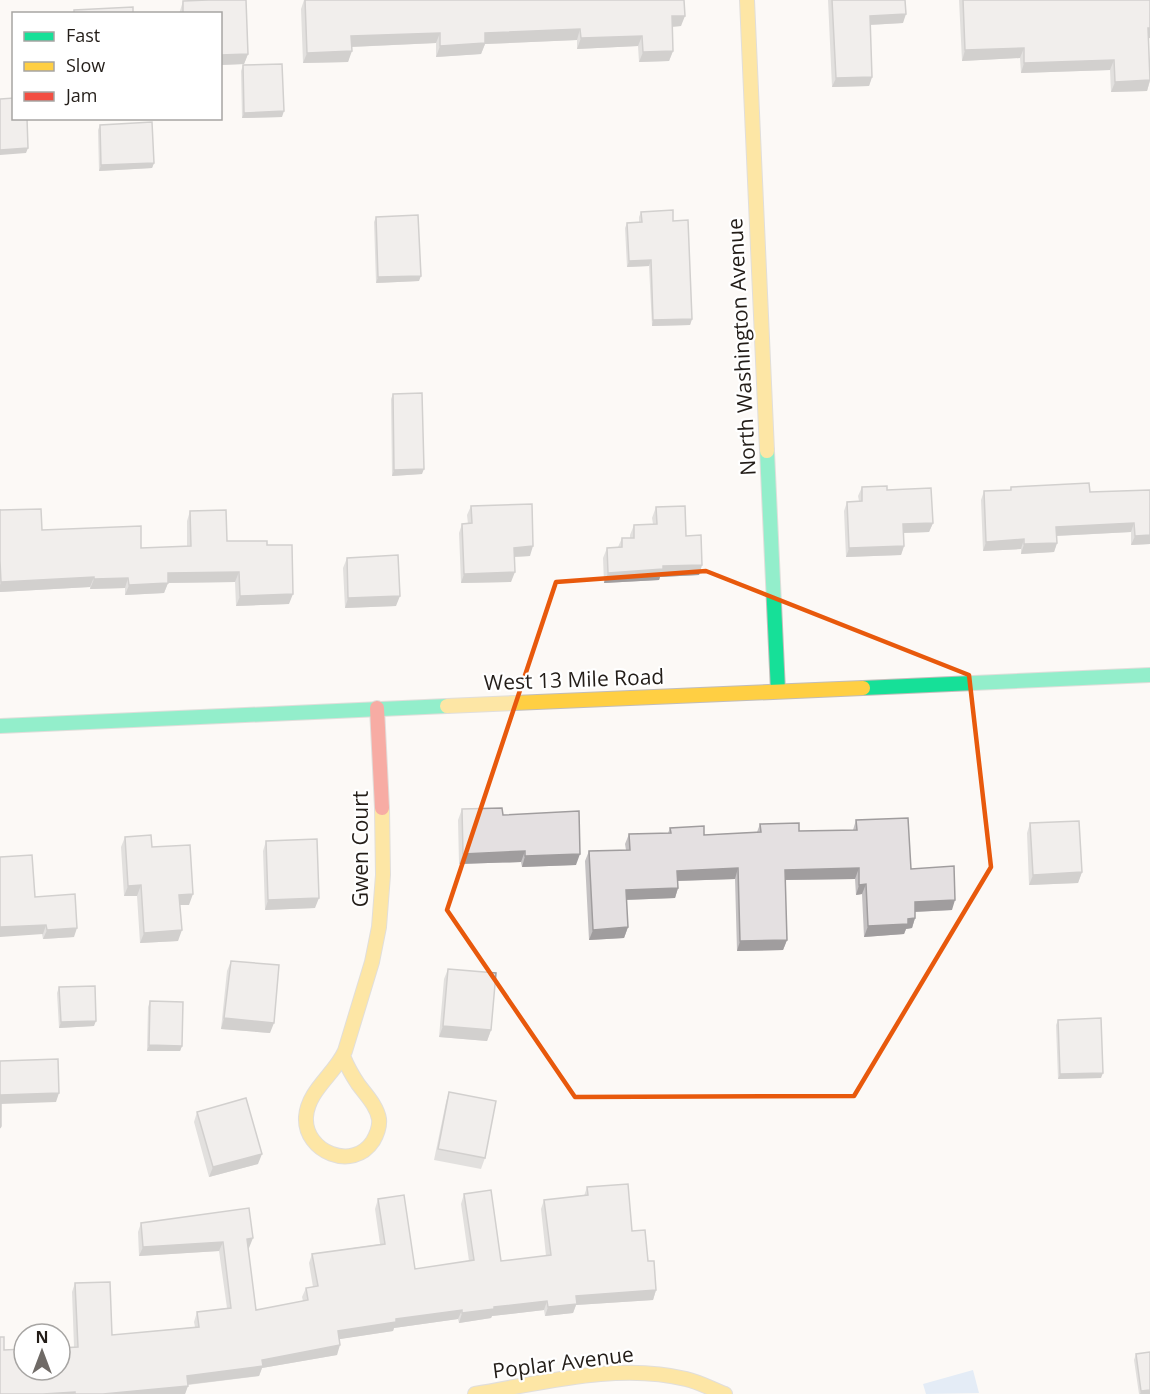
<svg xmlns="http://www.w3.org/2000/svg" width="1150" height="1394" font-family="'Open Sans',sans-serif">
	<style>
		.water { fill: #c8dcf6 }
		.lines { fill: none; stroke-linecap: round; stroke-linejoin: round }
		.fast-casing { stroke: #c1bdba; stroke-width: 16 }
		.slow-casing { stroke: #c1bdba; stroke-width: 16 }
		.jam-casing { stroke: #c1bdba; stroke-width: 16 }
		.fast { stroke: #16e098; stroke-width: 14 }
		.slow { stroke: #ffcf43; stroke-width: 14 }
		.jam { stroke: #f24e42; stroke-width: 14 }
		.wall { fill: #c4c1c2 }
		.shaded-wall { fill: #a09d9e }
		.building { fill: #e4e0e1; stroke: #a09d9e; stroke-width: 1.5 }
		.marked { fill: none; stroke: #e8590c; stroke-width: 4.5; stroke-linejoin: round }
		.labels { text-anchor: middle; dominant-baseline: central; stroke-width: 4.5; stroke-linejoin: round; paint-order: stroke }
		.street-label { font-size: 21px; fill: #231d18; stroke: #fff }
	</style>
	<rect width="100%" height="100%" fill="#fcf9f6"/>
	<path class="water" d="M973 1370 979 1393 926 1394 923 1384Z"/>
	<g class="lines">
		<defs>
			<path id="fast" d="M767 451 778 691
				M863 688 1150 675
				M0 726 447 706"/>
			<path id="slow" d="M747 0 767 451
				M447 706 863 688
				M343 1056C347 1066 352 1075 358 1084 366 1095 377 1106 379 1119 380 1127 377 1134 373 1141 353 1172 304 1152 306 1117 308 1090 335 1074 345 1051L372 962 379 927 383 875 382 808
				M475 1394C542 1383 619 1362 686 1379 699 1382 712 1389 725 1394"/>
			<path id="jam" d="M377 708 382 808"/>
		</defs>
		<use href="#fast" class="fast-casing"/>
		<use href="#slow" class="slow-casing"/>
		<use href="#jam" class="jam-casing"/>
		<use href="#fast" class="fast"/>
		<use href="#slow" class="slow"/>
		<use href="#jam" class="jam"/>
	</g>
	<path class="wall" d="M208 0H246L248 54 244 64 220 65V14H179L183 1Z
		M304 0H684L681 26 672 27 673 51 669 61 639 62 638 46 577 49V40L485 44 481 54 436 57V43L352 47 348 62 303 63 301 9Z
		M828 0H905L903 23 870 25 872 77 869 86 832 87Z
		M959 0H1150V38H1148L1150 81 1147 91 1111 92 1110 70 1021 73 1020 58 962 61Z
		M243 65 282 117 242 118 241 71Z
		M100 125 154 163 152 168 99 171 98 130Z
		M641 212 673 221 692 319 690 325 652 326 649 266 627 267 625 228 627 223 639 222V217Z
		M376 217 419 281 376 283 374 222Z
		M393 394 422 474 392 476 391 399Z
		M862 487 933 523 929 532 904 533V546L901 555 846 557 844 511 847 502 859 501 858 496Z
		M1011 487 1090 492 1150 490V544L1131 545V532L1057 536V543L1054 552 1021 554V549L983 551 981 500 984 491 1010 490Z
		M471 506 530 556 514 557 511 582 461 583 459 533 462 524H468L467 515Z
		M656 507 686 536 702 565 699 575 660 577 659 580 604 583 603 558 607 548 618 547 622 538H630V535L634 525 653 524 652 518Z
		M0 509V510L42 530 141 548 187 546V521L190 511 227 541 267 545 289 604 236 606 235 582 168 583 164 593 125 595V588L90 589V587L0 592Z
		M347 558 396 606 345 608 343 568Z
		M462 809 503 815 576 865 522 867 521 862 459 864 458 820Z
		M856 820 911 869 952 910 915 912V918L912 928 906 929 904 934 864 937 862 894 856 895 855 879 785 880 787 940 783 950 737 951 735 879 678 881V888L675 898 626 900 628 927 624 938 589 940 585 861 589 851 626 850 625 844 629 834 668 833 670 828 704 835 757 832 760 824 799 831 853 830Z
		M1030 823 1082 872 1078 883 1029 885 1027 833Z
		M125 837 152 847 189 905H180L178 941 140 943 137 896H124L121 847Z
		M266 841 315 908 265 910 263 851Z
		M35 897 74 937 43 939Z
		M231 961 270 1033 221 1029 227 971Z
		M448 969 491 1030 487 1041 439 1037 444 979Z
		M59 987 94 1026 59 1028 57 993Z
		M150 1001 182 1046 180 1051H147L148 1007Z
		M1058 1020 1101 1078 1058 1079 1056 1025Z
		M449 1092 485 1158 481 1169 434 1160 446 1102Z
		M197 1112 258 1164 209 1177 194 1122Z
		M587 1187 632 1231 648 1261 656 1290 653 1300 576 1305 573 1313 545 1316 544 1310 492 1316 491 1318 459 1323 458 1319 394 1328 393 1331 339 1339 337 1355 262 1368 259 1376 188 1385 185 1394H0L4 1350 74 1347 72 1292 75 1283 112 1335 195 1327 194 1322 197 1312 227 1308 219 1251 139 1256 138 1232 141 1223 249 1248H248L256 1310 303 1301 302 1297 306 1288 313 1287 309 1263 312 1254 380 1244 375 1209 378 1199 415 1269 469 1261 461 1204 464 1194 501 1261 546 1256 541 1209 544 1200 584 1196Z
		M1136 1354 1150 1394H1139L1134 1360Z"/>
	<path class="shaded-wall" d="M906 14 903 23 867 25 870 16Z
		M672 16H685L681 26 668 27Z
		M1148 28H1150V38L1144 39Z
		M580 29 577 40 485 44 481 54 436 57 440 46 485 33Z
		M440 33 436 43 348 47 351 36Z
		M642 36 638 46 577 49 581 38Z
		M1024 48 1020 58 962 61 965 50Z
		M352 51 348 62 303 63 307 53Z
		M673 51 669 61 639 62 643 52Z
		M248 54 244 64 220 65V55Z
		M1114 60 1110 70 1021 73 1024 63Z
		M872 77 869 86 832 87 836 78Z
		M1150 80 1147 91 1111 92 1115 82Z
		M284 111 282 117 242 118 244 113Z
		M28 148 26 153 0 155V150Z
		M154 163 152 168 99 171 101 165Z
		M651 260 649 266 627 267 629 261Z
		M421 276 419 281 376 283 378 277Z
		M692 319 690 325 652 326 653 320Z
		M424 469 422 474 392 476 394 470Z
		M933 523 929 532 900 533 903 524Z
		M1134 523 1131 532 1053 536 1056 527Z
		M1150 535V544L1131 545 1135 536Z
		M1024 539 1021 549 983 551 986 542Z
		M1057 543 1054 552 1021 554 1024 544Z
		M533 546 530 556 511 557 514 548Z
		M904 546 901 555 846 557 849 548Z
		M702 565 699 575 660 577 659 580 604 583 608 573 663 566Z
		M239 572 235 582 164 583 168 573Z
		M515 572 511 582 461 583 464 574Z
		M94 577 90 587 0 592V585L1 582Z
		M128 578 125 588 90 589 94 579Z
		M168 583 164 593 125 595 129 585Z
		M293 594 289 604 236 606 240 596Z
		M400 596 396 606 345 608 348 598Z
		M525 851 521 862 459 864 463 854Z
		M580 854 576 865 522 867 525 856Z
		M738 868 735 879 674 881 677 871Z
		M859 868 855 879 782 880 785 870Z
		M1082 872 1078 883 1029 885 1033 875Z
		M866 884 862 894 856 895 859 885Z
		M141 885 137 896H124L128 886Z
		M678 888 675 898 622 900 626 890Z
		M193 894 189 905H175L179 895Z
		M319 898 315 908 265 910 268 900Z
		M955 900 952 910 911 912 915 902Z
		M915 918 912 928 906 929 904 934 864 937 868 926Z
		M46 925 43 934 0 937V927Z
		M628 927 624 938 589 940 593 930Z
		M77 928 74 937 43 939 47 930Z
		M182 930 178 941 140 943 144 933Z
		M787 940 783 950 737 951 740 941Z
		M224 1018 274 1023 270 1033 221 1029Z
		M96 1021 94 1026 59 1028 61 1022Z
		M443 1026 491 1030 487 1041 439 1037Z
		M149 1045 182 1046 180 1051H147Z
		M1103 1073 1101 1078 1058 1079 1060 1074Z
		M59 1093 56 1102 0 1104 1 1095Z
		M262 1154 258 1164 209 1177 213 1167Z
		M253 1238 249 1248H244L247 1239Z
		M223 1242 219 1251 139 1256 143 1247Z
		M656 1290 653 1300 576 1305 573 1313 545 1316 548 1307 576 1296Z
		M547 1301 544 1310 492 1316 491 1318 459 1323 462 1313 494 1307Z
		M462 1310 458 1319 394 1328 393 1331 334 1340 338 1331 396 1319Z
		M340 1345 337 1355 262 1368 259 1376 184 1385 187 1376 262 1360Z
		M188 1386 185 1394H103Z
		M1150 1390V1394H1140L1141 1391Z
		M75 1392 74 1394H43Z"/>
	<path class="building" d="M208 0H246L248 54 220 55V14H183V1Z
		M305 0H684L685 16H672L673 51 643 52 642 36 581 38 580 29 485 33V43L440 46V33L351 36 352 51 307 53Z
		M832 0H905L906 14 870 16 872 77 836 78Z
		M963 0H1150V28H1148L1150 80 1115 82 1114 60 1024 63V48L965 50Z
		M133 7V14H74V10Z
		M282 64 284 111 244 113 243 65Z
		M14 98V118H27L28 148 0 150V99Z
		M152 122 154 163 101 165 100 125Z
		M673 210V221L688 220 692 319 653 320 651 260 629 261 627 223 642 222 641 212Z
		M418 215 421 276 378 277 376 217Z
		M422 393 424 469 394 470 393 394Z
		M1089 483 1090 492 1150 490V535L1135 536 1134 523 1056 527 1057 543 1024 544V539L986 542 984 491 1011 490V487Z
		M887 486V490L931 488 933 523 903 524 904 546 849 548 847 502 862 501V487Z
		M532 504 533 546 514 548 515 572 464 574 462 524 472 523 471 506Z
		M685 506 686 536 701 535 702 565 663 566V569L608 573 607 548 622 547V538H634V525L657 524 656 507Z
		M0 509V510L41 509 42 530 141 526V548L191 546 190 511 226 510 227 541H267V545H292L293 594 240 596 239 572 168 573V583L129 585 128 578 94 579V577L1 582 0 561Z
		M398 555 400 596 348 598 347 558Z
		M502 808 503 815 579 811 580 854 525 856V851L463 854 462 809Z
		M908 818 911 869 954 866 955 900 915 902V918L908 919V924L868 926 866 884 859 885V868L785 870 787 940 740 941 738 868 677 871 678 888 626 890 628 927 593 930 589 851 630 850 629 834 671 833 670 828 704 826V835L761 832 760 824 799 823V831L857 830 856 820Z
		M1079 821 1082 872 1033 875 1030 823Z
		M151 835 152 847 190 845 193 894 179 895 182 930 144 933 141 885 128 886 125 837Z
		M317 839 319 898 268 900 266 841Z
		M32 855 35 897 75 894 77 928 47 930 46 925 0 927V857Z
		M231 961 279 965 274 1023 224 1018Z
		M448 969 496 973 491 1030 443 1026Z
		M95 986 96 1021 61 1022 59 987Z
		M150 1001 183 1002 182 1046 149 1045Z
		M1101 1018 1103 1073 1060 1074 1058 1020Z
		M58 1059 59 1093 1 1095V1126L0 1128V1061Z
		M449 1092 496 1101 485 1158 438 1149Z
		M246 1098 262 1154 213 1167 197 1112Z
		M628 1184 632 1231 645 1230 648 1261H654L656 1290 576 1296 577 1304 548 1307 547 1301 494 1307V1309L462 1313V1310L396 1319V1322L338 1331 340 1345 262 1360 263 1366 187 1376 188 1386 103 1394H75V1392L43 1394H0V1337H4V1350L24 1349V1370H60V1348L78 1347 75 1283 110 1282 112 1335 199 1327 197 1312 231 1308 223 1242 143 1247 141 1223 249 1208 253 1238 247 1239 256 1310 308 1300 306 1288 318 1286 312 1254 385 1244 378 1199 404 1195 415 1269 474 1260 464 1194 491 1190 501 1261 551 1255 544 1200 588 1195 587 1187Z
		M1150 1352V1390L1141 1391 1136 1354Z"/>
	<path d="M0 0H1150V1394H0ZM706 571 969 675 991 867 854 1096 575 1097 447 910 556 582Z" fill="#fcf9f6" fill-opacity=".55" fill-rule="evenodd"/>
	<path class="marked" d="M706 571 969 675 991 867 854 1096 575 1097 447 910 556 582Z"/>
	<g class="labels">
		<g class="street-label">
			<text transform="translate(741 347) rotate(-93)">North Washington Avenue</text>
			<text transform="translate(574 679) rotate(-2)">West 13 Mile Road</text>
			<text transform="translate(360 849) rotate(-90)">Gwen Court</text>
			<text transform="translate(563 1362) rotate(-7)">Poplar Avenue</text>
		</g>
	</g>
	<rect x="12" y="12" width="210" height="108" fill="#ffffff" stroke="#a7a5a3" stroke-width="1.5"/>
	<rect x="24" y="32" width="30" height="9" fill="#16e098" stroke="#a7a5a3" stroke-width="1.5"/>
	<text x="66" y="42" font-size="18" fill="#231d18">Fast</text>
	<rect x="24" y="62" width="30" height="9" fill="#ffcf43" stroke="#a7a5a3" stroke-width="1.5"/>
	<text x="66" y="72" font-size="18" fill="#231d18">Slow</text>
	<rect x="24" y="92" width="30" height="9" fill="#f24e42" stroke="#a7a5a3" stroke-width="1.5"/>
	<text x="66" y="102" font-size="18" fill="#231d18">Jam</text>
	<g transform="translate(42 1352)"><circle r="28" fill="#ffffff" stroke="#a7a5a3" stroke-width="1.5"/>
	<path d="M0-4.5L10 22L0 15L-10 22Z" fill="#6f6a66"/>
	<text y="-9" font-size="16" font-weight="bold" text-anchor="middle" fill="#231d18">N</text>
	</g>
</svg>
